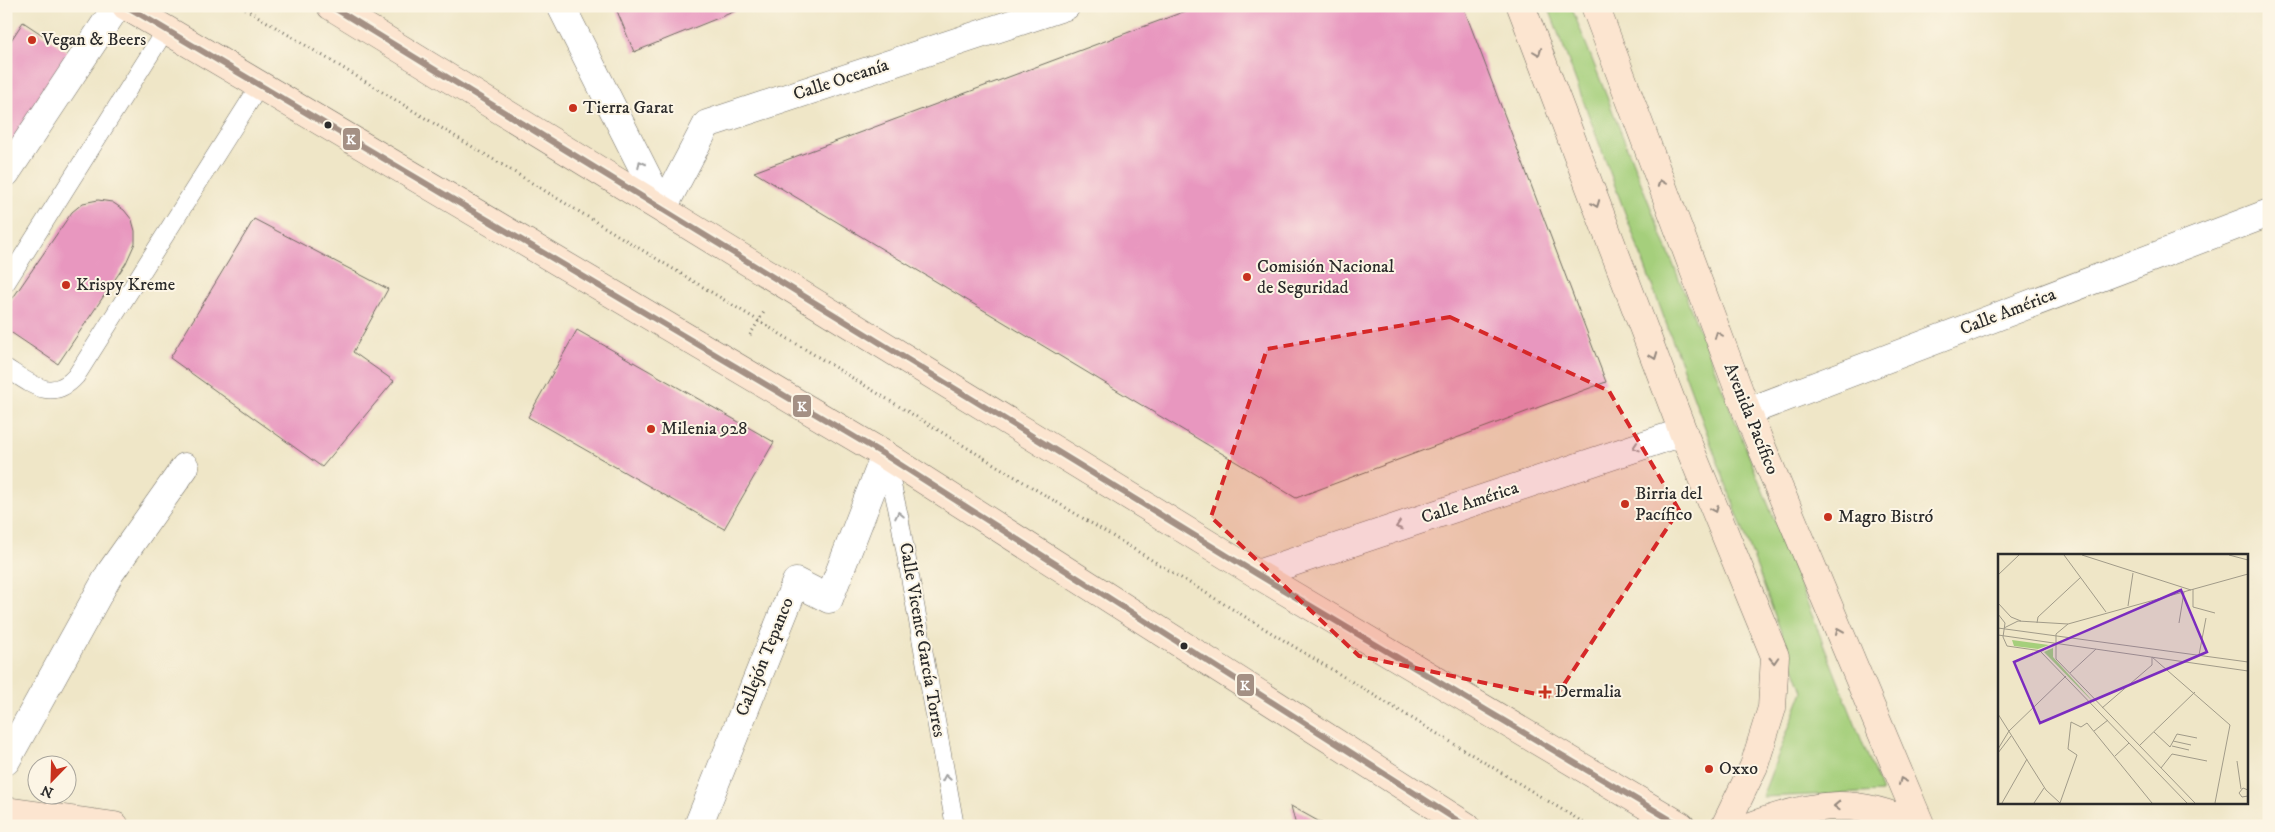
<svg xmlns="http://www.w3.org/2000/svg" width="2275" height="832" font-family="'IM FELL DW Pica',serif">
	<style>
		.green { fill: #a5cf7b; stroke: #687d53 }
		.building { fill: #e897bf }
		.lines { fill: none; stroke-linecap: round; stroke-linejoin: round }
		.lane-casing { stroke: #706c62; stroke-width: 19 }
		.street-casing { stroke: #706c62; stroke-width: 29 }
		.secondary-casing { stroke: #706c62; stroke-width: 29 }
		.path { stroke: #706c62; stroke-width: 3; stroke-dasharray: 1 4; stroke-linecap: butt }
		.lane { stroke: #fff; stroke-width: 18 }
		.street { stroke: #fff; stroke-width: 28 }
		.secondary { stroke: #fce5d0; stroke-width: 28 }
		.bus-1-casing { stroke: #fcf5e5; stroke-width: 10 }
		.bus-1 { stroke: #a49084; stroke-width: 6 }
		.oneway { stroke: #94887e }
		.oneway2 { stroke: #a0a0a0 }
		.marked { fill: #d62828; fill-opacity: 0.2; stroke: #d62828; stroke-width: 4; stroke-dasharray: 10 6; stroke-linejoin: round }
		.poi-dot { fill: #c8321e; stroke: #fcf5e5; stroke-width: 2 }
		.bus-dot { fill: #2b2b2b; stroke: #fcf5e5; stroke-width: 2 }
		.labels { text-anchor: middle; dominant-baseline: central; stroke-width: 4; stroke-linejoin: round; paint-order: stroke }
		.poi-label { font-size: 18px; fill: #2b2b2b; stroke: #fcf5e5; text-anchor: start }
		.street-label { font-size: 18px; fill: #2b2b2b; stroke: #fcf5e5 }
		.inset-road { fill: none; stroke: #a19b89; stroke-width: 1 }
		.view { fill: #7b2cbf; fill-opacity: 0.15; stroke: #7b2cbf; stroke-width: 2.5 }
		.inset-edge { fill: none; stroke: #2b2b2b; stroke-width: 2.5 }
		.line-badge { stroke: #fcf5e5; stroke-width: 2 }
		.badge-label { font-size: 14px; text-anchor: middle; font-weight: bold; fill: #fff }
	</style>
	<rect width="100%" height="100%" fill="#fcf5e5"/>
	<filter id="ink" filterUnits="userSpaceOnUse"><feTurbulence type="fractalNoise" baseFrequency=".02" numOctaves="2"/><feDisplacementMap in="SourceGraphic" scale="10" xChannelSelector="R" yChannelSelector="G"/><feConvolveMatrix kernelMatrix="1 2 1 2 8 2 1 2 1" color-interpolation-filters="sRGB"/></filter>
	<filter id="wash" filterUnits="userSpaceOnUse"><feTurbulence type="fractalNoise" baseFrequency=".0096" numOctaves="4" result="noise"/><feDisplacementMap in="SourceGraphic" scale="20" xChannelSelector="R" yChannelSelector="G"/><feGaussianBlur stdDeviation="1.12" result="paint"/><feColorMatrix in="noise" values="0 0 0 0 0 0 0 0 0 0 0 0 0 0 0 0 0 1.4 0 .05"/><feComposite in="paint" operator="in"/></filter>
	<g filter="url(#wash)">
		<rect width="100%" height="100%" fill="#efe6c7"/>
		<path class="green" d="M1548 6H1571L1882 792 1762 797 1803 691Z"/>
		<g id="blocks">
			<path class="building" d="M615 6H748L634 52Z
				M1199 6H1463L1606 382 1296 498 754 172Z
				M23 22 70 53 6 152V48Z
				M98 200 112 202 124 210 132 220 135 231V243L126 263 58 364 6 329V308L72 212 83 203Z
				M254 219 388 289 353 352 394 381 322 467 170 358Z
				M577 330 774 442 724 529 528 417Z
				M1291 806 1327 826H1296Z"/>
		</g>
	</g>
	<g filter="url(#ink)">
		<use href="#blocks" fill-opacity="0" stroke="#706c62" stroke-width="1"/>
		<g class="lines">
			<defs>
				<path id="lane" d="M6 283 166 29
					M6 368C31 384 52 403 76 376L260 85
					M885 455 899 516 955 826"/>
				<path id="street" d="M561 6 663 208
					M6 173 117 6
					M663 208 707 124 1066 6
					M1747 412 2269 213
					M1257 574 1683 432
					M6 761 110 573 185 467
					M698 826 796 582 829 599 885 455"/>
				<path id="secondary" d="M126 6 885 455 1466 826
					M331 6 1257 574 1681 826
					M1521 6 1683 432 1775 656 1772 708 1754 766 1725 826
					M1595 6 1747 412 1921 826
					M6 811 115 826
					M1751 826C1812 803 1856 796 1917 826"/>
			</defs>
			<use href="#lane" class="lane-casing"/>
			<use href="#street" class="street-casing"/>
			<use href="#secondary" class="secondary-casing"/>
			<path class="path" d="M241 6 1589 826
				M750 335 764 312"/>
			<use href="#lane" class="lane"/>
			<use href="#street" class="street"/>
			<use href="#secondary" class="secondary"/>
			<defs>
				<path id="bus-1" d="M126 6 885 455 1466 826
					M331 6 1257 574 1681 826"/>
			</defs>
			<use href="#bus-1" class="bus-1-casing"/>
			<use href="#bus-1" class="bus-1"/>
		</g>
		<defs><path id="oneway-chevron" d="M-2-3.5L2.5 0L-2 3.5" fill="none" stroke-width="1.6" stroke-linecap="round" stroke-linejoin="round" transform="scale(1.25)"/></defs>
		<g class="oneway">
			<use href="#oneway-chevron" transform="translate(1538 52) rotate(69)"/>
			<use href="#oneway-chevron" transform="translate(1661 183) rotate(-111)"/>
			<use href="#oneway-chevron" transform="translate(1596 204) rotate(69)"/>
			<use href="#oneway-chevron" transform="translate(1718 335) rotate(-111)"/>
			<use href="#oneway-chevron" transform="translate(1654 356) rotate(69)"/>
			<use href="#oneway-chevron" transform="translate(1715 509) rotate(67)"/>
			<use href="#oneway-chevron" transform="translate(1839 631) rotate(-113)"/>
			<use href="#oneway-chevron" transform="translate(1774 660) rotate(87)"/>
			<use href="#oneway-chevron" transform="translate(1902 781) rotate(-113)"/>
			<use href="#oneway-chevron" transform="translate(1837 806) rotate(178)"/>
		</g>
		<g class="oneway2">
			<use href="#oneway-chevron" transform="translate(641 164) rotate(-117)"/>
			<use href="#oneway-chevron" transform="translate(1636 447) rotate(162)"/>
			<use href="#oneway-chevron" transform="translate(899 515) rotate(-102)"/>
			<use href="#oneway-chevron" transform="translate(1399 526) rotate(162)"/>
			<use href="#oneway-chevron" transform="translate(946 778) rotate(-100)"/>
		</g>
	</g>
	<path class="marked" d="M1450 317 1609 391 1679 510 1555 698 1359 656 1211 517 1267 349Z"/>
	<g class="poi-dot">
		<circle cx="32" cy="40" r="5"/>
		<circle cx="573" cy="108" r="5"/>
		<circle cx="1247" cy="277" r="5"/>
		<circle cx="66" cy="285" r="5"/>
		<circle cx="651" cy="429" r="5"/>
		<circle cx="1625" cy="504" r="5"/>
		<circle cx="1828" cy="517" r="5"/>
		<path d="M1542.5 684.5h5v5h5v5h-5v5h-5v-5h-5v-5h5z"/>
		<circle cx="1709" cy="769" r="5"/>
	</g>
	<g class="bus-dot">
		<circle cx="328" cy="125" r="4.5"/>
		<circle cx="1184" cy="646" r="4.5"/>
	</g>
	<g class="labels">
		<g class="poi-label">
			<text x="42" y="40">Vegan &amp; Beers</text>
			<text x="583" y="108">Tierra Garat</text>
			<text x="1257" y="267">Comisión Nacional<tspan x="1257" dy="21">de Seguridad</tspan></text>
			<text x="76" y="285">Krispy Kreme</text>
			<text x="661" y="429">Milenia 928</text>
			<text x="1635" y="494">Birria del<tspan x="1635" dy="21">Pacífico</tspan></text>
			<text x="1838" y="517">Magro Bistró</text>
			<text x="1555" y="692">Dermalia</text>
			<text x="1719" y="769">Oxxo</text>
		</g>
		<g class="street-label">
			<text transform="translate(841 80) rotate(-18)">Calle Oceanía</text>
			<text transform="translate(2008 312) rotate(-21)">Calle América</text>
			<text transform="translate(1751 419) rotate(68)">Avenida Pacífico</text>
			<text transform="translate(1470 503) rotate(-18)">Calle América</text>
			<text transform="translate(922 640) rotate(80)">Calle Vicente García Torres</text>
			<text transform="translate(765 657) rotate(-68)">Callejón Tepanco</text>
		</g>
	</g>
	<g transform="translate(1998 554)">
		<rect width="250" height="250" fill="#efe6c7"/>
		<path d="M14 86 51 91 40 95 16 92ZM55 94V103L100 153 46 98Z" fill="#a5cf7b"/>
		<path class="inset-road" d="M66 1 108 58M84 1 193 36M231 1 250 6M0 21 21 1M195 35V53L217 59M0 49 13 63 23 67M130 52 135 19M0 60 7 69 5 83 9 92M39 69 40 63 83 23M181 69 186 38M0 74 250 108M6 74 20 67 70 70 250 20M58 80V105L197 249M58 80 70 70M0 81 250 117M9 92 44 97 56 90M42 97 189 249M201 101 208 64M154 103 232 171 217 249M72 119 98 95M104 154 154 111V103M0 160 48 236 62 249M96 177 110 166M156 178 172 193 179 180 199 184M175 187 193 191M141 192 197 138M174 192 191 196M0 195 11 177 68 122M0 199 13 182M117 202 131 189M239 207 243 235M163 214 174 200 209 207M250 236 245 234 241 239 244 243 250 242M4 249 29 205M36 249 46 234M62 249 79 201 70 195 73 168 83 173 89 169 154 249"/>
		<path class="view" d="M183 36 209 98 42 169 16 108Z"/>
		<rect width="250" height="250" class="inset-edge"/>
	</g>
	<g class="line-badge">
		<rect x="342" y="127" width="19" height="24" rx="5" fill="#a49084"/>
		<rect x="792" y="394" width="20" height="24" rx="5" fill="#a49084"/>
		<rect x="1236" y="673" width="19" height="24" rx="5" fill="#a49084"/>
	</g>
	<g class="badge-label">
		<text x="351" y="144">K</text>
		<text x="802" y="411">K</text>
		<text x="1245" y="690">K</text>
	</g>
	<rect width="2275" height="832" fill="none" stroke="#fcf5e5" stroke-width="25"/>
	<g transform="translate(52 780) rotate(203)"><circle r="24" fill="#fcf5e5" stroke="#a8a49b"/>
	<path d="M0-4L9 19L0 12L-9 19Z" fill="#c8321e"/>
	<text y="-8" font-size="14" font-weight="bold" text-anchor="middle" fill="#2b2b2b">N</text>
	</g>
</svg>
